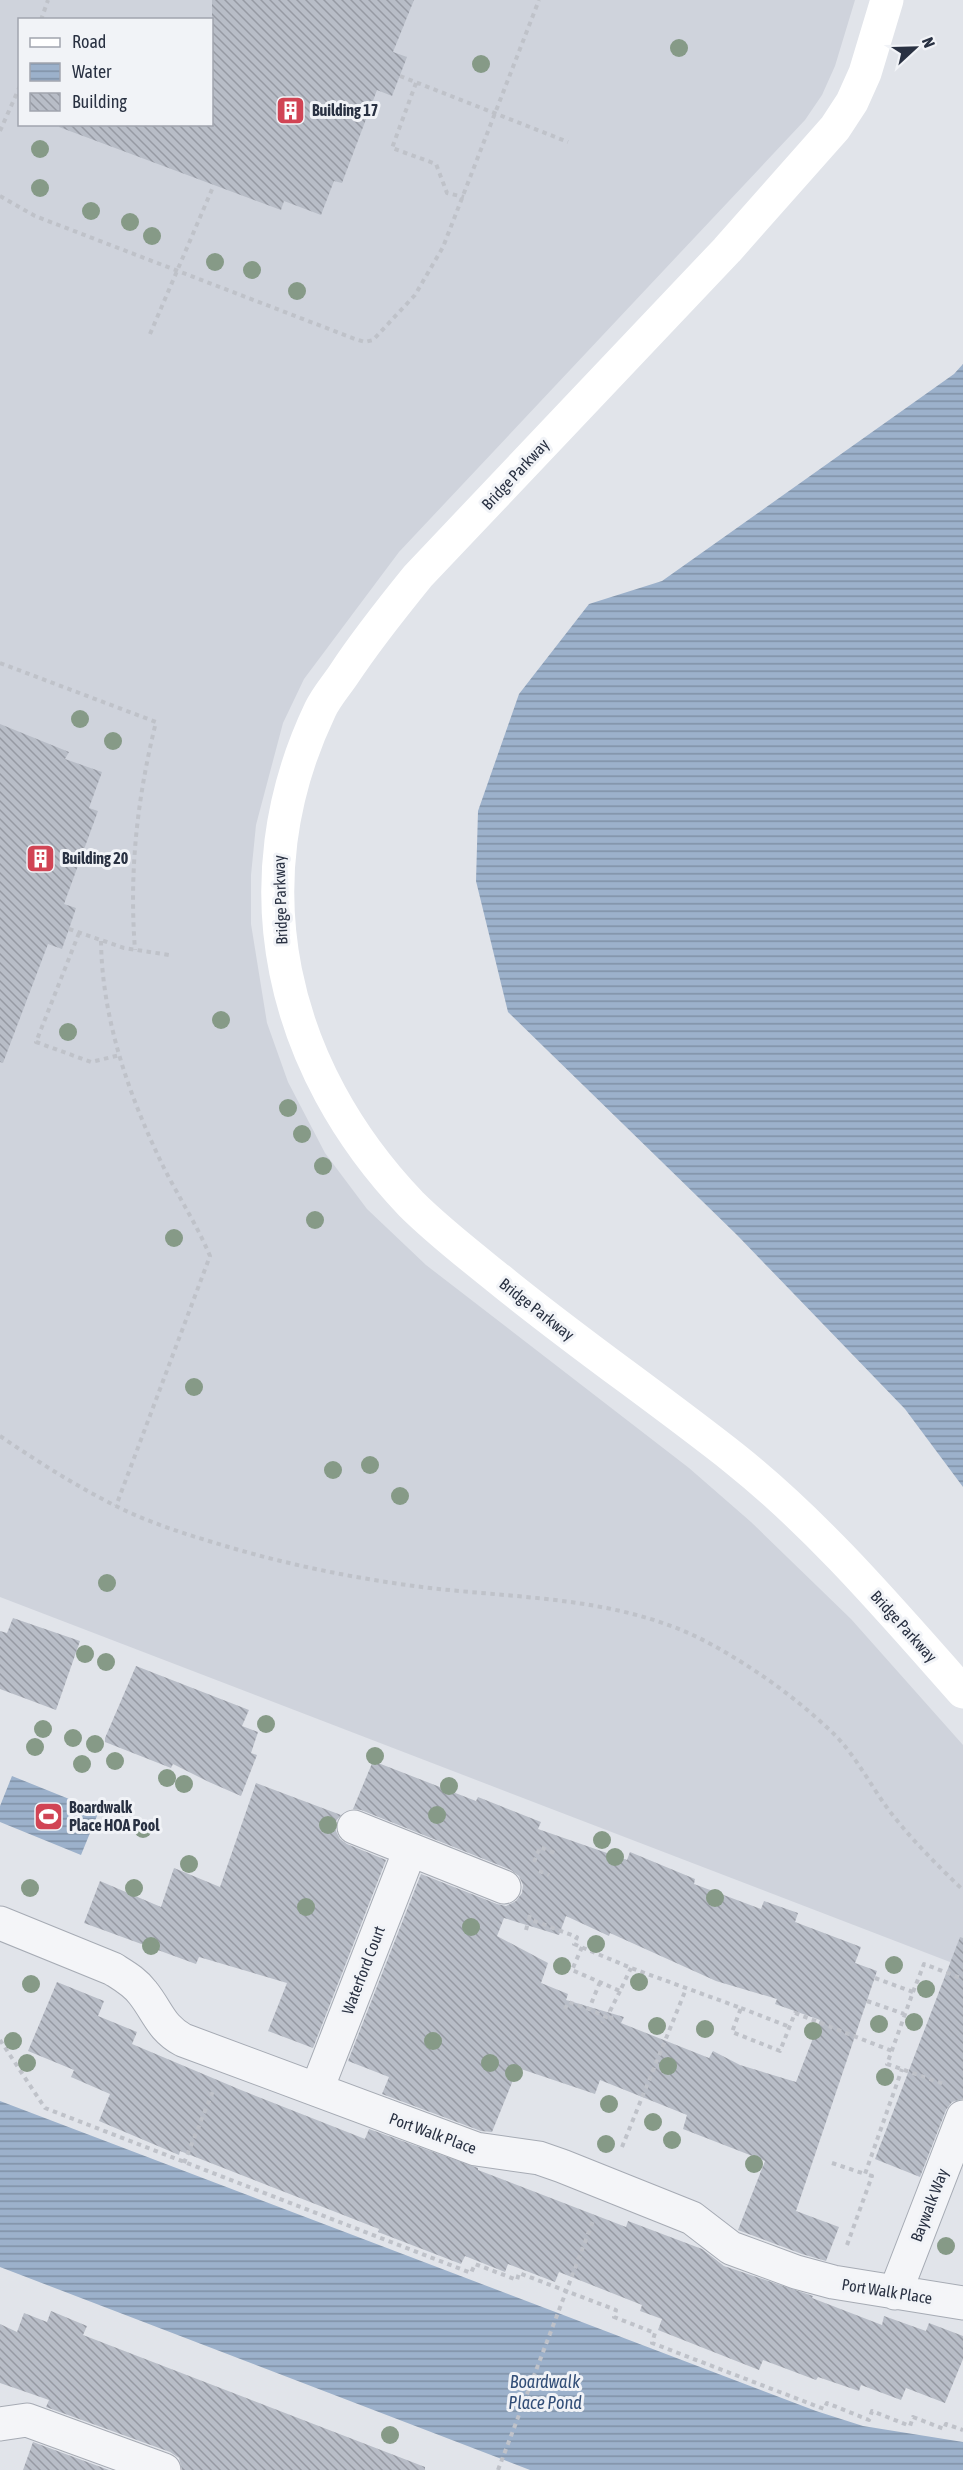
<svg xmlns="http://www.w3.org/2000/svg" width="963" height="2470" font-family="'Asap Condensed',sans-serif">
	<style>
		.built { fill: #cfd3dc; fill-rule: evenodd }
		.water { fill: url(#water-rules) }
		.building { fill: url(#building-back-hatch); fill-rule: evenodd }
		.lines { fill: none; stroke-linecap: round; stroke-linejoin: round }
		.street-casing { stroke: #a6abb4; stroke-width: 35 }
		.path { stroke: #bfc2c9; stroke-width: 4; stroke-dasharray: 4.5 4.5; stroke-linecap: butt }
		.street { stroke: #f4f5f8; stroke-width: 33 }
		.secondary { stroke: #fff; stroke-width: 33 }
		.tree { fill: #869a87 }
		.labels { text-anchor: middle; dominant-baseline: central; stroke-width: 6; stroke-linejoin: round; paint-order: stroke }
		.poi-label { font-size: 16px; font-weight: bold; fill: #293142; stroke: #f1f3f7; text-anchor: start }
		.street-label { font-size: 16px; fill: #293142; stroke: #f1f3f7 }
		.water-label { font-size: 18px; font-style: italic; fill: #324e77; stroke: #f1f3f7 }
	</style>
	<defs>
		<pattern id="water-rules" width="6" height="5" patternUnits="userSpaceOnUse" patternTransform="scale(1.5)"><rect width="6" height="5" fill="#9cb1cb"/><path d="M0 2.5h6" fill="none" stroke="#7f91a6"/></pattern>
		<pattern id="building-back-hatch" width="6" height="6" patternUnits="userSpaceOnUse" patternTransform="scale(1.5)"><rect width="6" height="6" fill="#b8bdc7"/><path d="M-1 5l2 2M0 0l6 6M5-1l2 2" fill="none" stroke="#969aa3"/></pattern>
	</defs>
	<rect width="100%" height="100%" fill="#e1e4ea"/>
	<path class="built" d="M0 0H855L835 66 822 95 805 120 399 552 304 679 283 723 256 825 251 875V924L267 1023 288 1082 325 1153 367 1209 426 1265 689 1468 751 1522 851 1619 963 1745V1967L0 1597ZM20 20H212V124H20Z"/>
	<path class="water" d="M963 364V1487L905 1409 737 1235 508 1012 476 881 478 811 519 694 589 604 662 581 954 374Z
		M12 1776 99 1811 81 1855 0 1822V1806Z
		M0 2101 816 2411 863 2426 963 2442V2470H530L0 2267Z"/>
	<path class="building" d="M212 0H414L393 52 407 57 392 96 377 90 342 183 334 181 321 215 284 201 281 210 59 127V124H212Z
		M0 724 69 752 65 759 102 772 89 808 98 811 64 904 76 908 69 929 62 949 48 944 3 1063 0 1062Z
		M13 1618 80 1641 56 1710 0 1689V1631L7 1633Z
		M136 1666 249 1710 242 1726 258 1732 251 1753 257 1755 241 1796 209 1782 173 1764 171 1768 105 1742V1738Z
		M373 1761 476 1801 478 1797 541 1822 538 1829 627 1860 630 1852 695 1879 694 1884 761 1909 764 1901 798 1913 795 1922 861 1947 855 1963 877 1971 796 2211 839 2227 826 2261 802 2254 738 2230 765 2161 683 2129 687 2115 600 2080 595 2094 518 2068 492 2132 481 2131 382 2094 389 2077 348 2061 421 1874 497 1904 506 1906 516 1901 522 1893 523 1885 519 1876 511 1870 361 1810 353 1809ZM566 1916 609 1936 610 1933 716 1981 777 1999 775 2004 820 2020 796 2082 740 2065 713 2051 709 2058 621 2023 624 2017 566 2000 568 1994 541 1983 548 1963 497 1936 504 1918 559 1935Z
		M256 1783 341 1815 336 1821 335 1829 340 1839 347 1844 386 1860 313 2048 268 2031 287 1983 199 1957 196 1964 84 1923 100 1881 161 1907 174 1868 220 1887Z
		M960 1937 963 1938V2099L952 2102 946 2110 920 2177 875 2159Z
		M57 1982 104 2001 98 2016 137 2032 132 2044 241 2090 365 2139 369 2129 478 2168V2170L626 2227 628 2221 702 2249 724 2266 813 2296 812 2298 882 2325 884 2316 926 2331 929 2323 963 2336V2359L945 2403 906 2388 901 2400 861 2385 859 2391 818 2377 816 2380 763 2360 759 2370 658 2330 662 2319 640 2311 642 2305 559 2272 555 2282 508 2264 505 2272 465 2256 461 2264 378 2232 379 2229 180 2151 179 2155 99 2121 110 2094 71 2077 74 2070 28 2051Z
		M51 2311 87 2326 83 2335 425 2467V2470H182L179 2458 170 2452 46 2407 49 2400 0 2383V2324L17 2332 24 2313 47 2322Z
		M33 2442 109 2470H23Z"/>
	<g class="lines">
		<defs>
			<path id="street" d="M354 1827 504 1887
				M0 1923 113 1969C124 1976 135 1982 143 1993 158 2012 161 2028 183 2040L476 2149 539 2158 562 2166 692 2218 731 2248 796 2272 833 2282 963 2303
				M317 2089 410 1850
				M895 2293 963 2117
				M0 2424 27 2420 164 2470"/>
		</defs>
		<use href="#street" class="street-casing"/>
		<path class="path" d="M41 20 48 0
			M400 76 568 142
			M416 83 392 148 436 164 447 193 464 197
			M0 131 20 86
			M0 196 35 216 355 339 365 342 373 340 415 295 443 247 539 0
			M150 334 213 187
			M0 663 156 722C137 799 129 872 135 950
			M69 929 124 948 169 955
			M79 933 36 1042 91 1062 120 1055
			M101 941C102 1019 129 1096 163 1166 178 1196 197 1225 210 1256L116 1506
			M0 1436C37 1461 74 1485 114 1505 145 1521 179 1532 212 1542 283 1564 356 1579 430 1588 526 1599 629 1597 716 1647 759 1671 800 1701 836 1736 857 1758 872 1788 891 1813 913 1841 937 1865 963 1890
			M534 1862 540 1847 557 1854
			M539 1871 549 1875
			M530 1915 529 1919 577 1937 574 1944 631 1968 741 2008 732 2032 780 2051 795 2013 892 2051
			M526 1930 529 1919
			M582 1947 572 1970 620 1991 631 1968
			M875 1978 913 1992 887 2064 944 2084
			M600 1982 589 2009 606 2017 602 2023
			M913 1992 924 1964 963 1979
			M867 2001 904 2014
			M741 2008 790 2027
			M565 2009 568 2002 589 2009
			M612 2020 610 2011 620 1991
			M0 2040 45 2108 471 2273 475 2264 517 2280 519 2273 616 2310 614 2317 655 2333 652 2343 824 2409 827 2403 869 2420 872 2411 910 2426 913 2417 944 2429 946 2424 963 2430
			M622 2147 686 1989
			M184 2163 213 2091
			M832 2163 865 2174
			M847 2245 872 2176 865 2174 902 2069
			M498 2470 593 2221"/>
		<use href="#street" class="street"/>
		<path class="secondary" d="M887 0 865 73 852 102 835 128 727 250 418 576C392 608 367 639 344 674 336 686 326 697 320 710 237 884 281 1068 411 1204 438 1231 469 1255 499 1279 576 1342 658 1398 735 1459 820 1527 891 1611 963 1692"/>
	</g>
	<g class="tree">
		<circle cx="679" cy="48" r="9"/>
		<circle cx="481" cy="64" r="9"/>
		<circle cx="40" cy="149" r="9"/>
		<circle cx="40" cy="188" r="9"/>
		<circle cx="91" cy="211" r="9"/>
		<circle cx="130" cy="222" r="9"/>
		<circle cx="152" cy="236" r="9"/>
		<circle cx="215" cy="262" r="9"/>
		<circle cx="252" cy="270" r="9"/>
		<circle cx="297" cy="291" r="9"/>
		<circle cx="80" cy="719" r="9"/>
		<circle cx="113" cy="741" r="9"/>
		<circle cx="221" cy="1020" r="9"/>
		<circle cx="68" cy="1032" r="9"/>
		<circle cx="288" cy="1108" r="9"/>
		<circle cx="302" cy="1134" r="9"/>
		<circle cx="323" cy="1166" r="9"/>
		<circle cx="315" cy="1220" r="9"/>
		<circle cx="174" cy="1238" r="9"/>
		<circle cx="194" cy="1387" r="9"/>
		<circle cx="370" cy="1465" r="9"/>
		<circle cx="333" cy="1470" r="9"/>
		<circle cx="400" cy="1496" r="9"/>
		<circle cx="107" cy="1583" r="9"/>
		<circle cx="85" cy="1654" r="9"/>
		<circle cx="106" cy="1662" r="9"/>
		<circle cx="266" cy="1724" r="9"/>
		<circle cx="43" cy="1729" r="9"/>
		<circle cx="73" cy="1738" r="9"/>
		<circle cx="95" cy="1744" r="9"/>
		<circle cx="35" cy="1747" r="9"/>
		<circle cx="375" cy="1756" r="9"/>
		<circle cx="115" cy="1761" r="9"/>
		<circle cx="82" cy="1764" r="9"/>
		<circle cx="167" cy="1778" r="9"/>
		<circle cx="184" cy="1784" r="9"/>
		<circle cx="449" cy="1786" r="9"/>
		<circle cx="437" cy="1815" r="9"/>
		<circle cx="328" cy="1825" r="9"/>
		<circle cx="143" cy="1829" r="9"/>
		<circle cx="602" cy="1840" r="9"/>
		<circle cx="615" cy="1857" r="9"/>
		<circle cx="189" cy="1864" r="9"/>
		<circle cx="30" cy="1888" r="9"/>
		<circle cx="134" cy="1888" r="9"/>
		<circle cx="715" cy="1898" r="9"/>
		<circle cx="306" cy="1907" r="9"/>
		<circle cx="471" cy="1927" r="9"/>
		<circle cx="596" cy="1944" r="9"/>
		<circle cx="151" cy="1946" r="9"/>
		<circle cx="894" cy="1965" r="9"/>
		<circle cx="562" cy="1966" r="9"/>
		<circle cx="639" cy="1982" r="9"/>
		<circle cx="31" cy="1984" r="9"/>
		<circle cx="926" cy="1989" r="9"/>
		<circle cx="914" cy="2022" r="9"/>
		<circle cx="879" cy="2024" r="9"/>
		<circle cx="657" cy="2026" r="9"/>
		<circle cx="705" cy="2029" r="9"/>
		<circle cx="813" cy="2031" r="9"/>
		<circle cx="13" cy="2041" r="9"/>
		<circle cx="433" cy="2041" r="9"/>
		<circle cx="27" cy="2063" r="9"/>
		<circle cx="490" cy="2063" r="9"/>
		<circle cx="668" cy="2066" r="9"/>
		<circle cx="514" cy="2073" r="9"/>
		<circle cx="885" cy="2077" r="9"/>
		<circle cx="609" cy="2104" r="9"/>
		<circle cx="653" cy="2122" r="9"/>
		<circle cx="672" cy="2140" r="9"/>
		<circle cx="606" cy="2144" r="9"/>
		<circle cx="754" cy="2164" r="9"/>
		<circle cx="946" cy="2246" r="9"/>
		<circle cx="390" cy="2435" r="9"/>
	</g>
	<defs>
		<symbol id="building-square" viewBox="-11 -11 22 22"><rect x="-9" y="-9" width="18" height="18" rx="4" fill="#d14454" stroke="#f1f3f7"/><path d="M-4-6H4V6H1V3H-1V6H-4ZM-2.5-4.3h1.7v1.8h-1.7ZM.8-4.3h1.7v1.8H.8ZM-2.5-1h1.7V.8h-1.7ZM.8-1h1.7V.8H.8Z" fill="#fff"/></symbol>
		<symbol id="stadium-square" viewBox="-11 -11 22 22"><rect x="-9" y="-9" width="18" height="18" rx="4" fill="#d14454" stroke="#f1f3f7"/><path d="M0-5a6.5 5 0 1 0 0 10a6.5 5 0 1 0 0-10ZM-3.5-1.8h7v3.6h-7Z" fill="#fff"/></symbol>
	</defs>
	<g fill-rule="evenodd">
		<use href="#building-square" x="274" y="94" width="33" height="33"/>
		<use href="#building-square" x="24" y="842" width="33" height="33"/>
		<use href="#stadium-square" x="32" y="1800" width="33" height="33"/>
	</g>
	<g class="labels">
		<g class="poi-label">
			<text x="312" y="110">Building 17</text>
			<text x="62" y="858">Building 20</text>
			<text x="69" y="1807">Boardwalk<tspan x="69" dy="18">Place HOA Pool</tspan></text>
		</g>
		<g class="street-label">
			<text transform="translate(515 474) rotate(-47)">Bridge Parkway</text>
			<text transform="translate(280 900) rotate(-92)">Bridge Parkway</text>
			<text transform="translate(537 1309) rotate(38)">Bridge Parkway</text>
			<text transform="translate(904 1626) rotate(48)">Bridge Parkway</text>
			<text transform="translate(363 1970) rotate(-69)">Waterford Court</text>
			<text transform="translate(433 2133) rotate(20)">Port Walk Place</text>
			<text transform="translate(929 2205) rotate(-69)">Baywalk Way</text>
			<text transform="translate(887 2291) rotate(9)">Port Walk Place</text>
		</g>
		<g class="water-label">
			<text x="545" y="2381">Boardwalk<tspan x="545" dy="21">Place Pond</tspan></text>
		</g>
	</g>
	<rect x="18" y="18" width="195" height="108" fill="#f1f3f7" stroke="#a1a5af" stroke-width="1.5"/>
	<rect x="30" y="38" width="30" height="9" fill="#ffffff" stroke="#a1a5af" stroke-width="1.5"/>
	<text x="72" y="48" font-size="18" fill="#293142">Road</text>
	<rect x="30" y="63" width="30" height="18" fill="url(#water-rules)" stroke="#a1a5af" stroke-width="1.5"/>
	<text x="72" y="78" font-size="18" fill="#293142">Water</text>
	<rect x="30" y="93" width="30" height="18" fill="url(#building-back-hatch)" stroke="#a1a5af" stroke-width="1.5"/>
	<text x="72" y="108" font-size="18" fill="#293142">Building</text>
	<g transform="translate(915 48) rotate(68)" stroke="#f1f3f7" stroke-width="4.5" paint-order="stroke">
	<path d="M0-4.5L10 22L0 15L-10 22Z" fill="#293142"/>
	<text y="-9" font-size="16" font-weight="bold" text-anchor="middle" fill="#293142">N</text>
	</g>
</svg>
